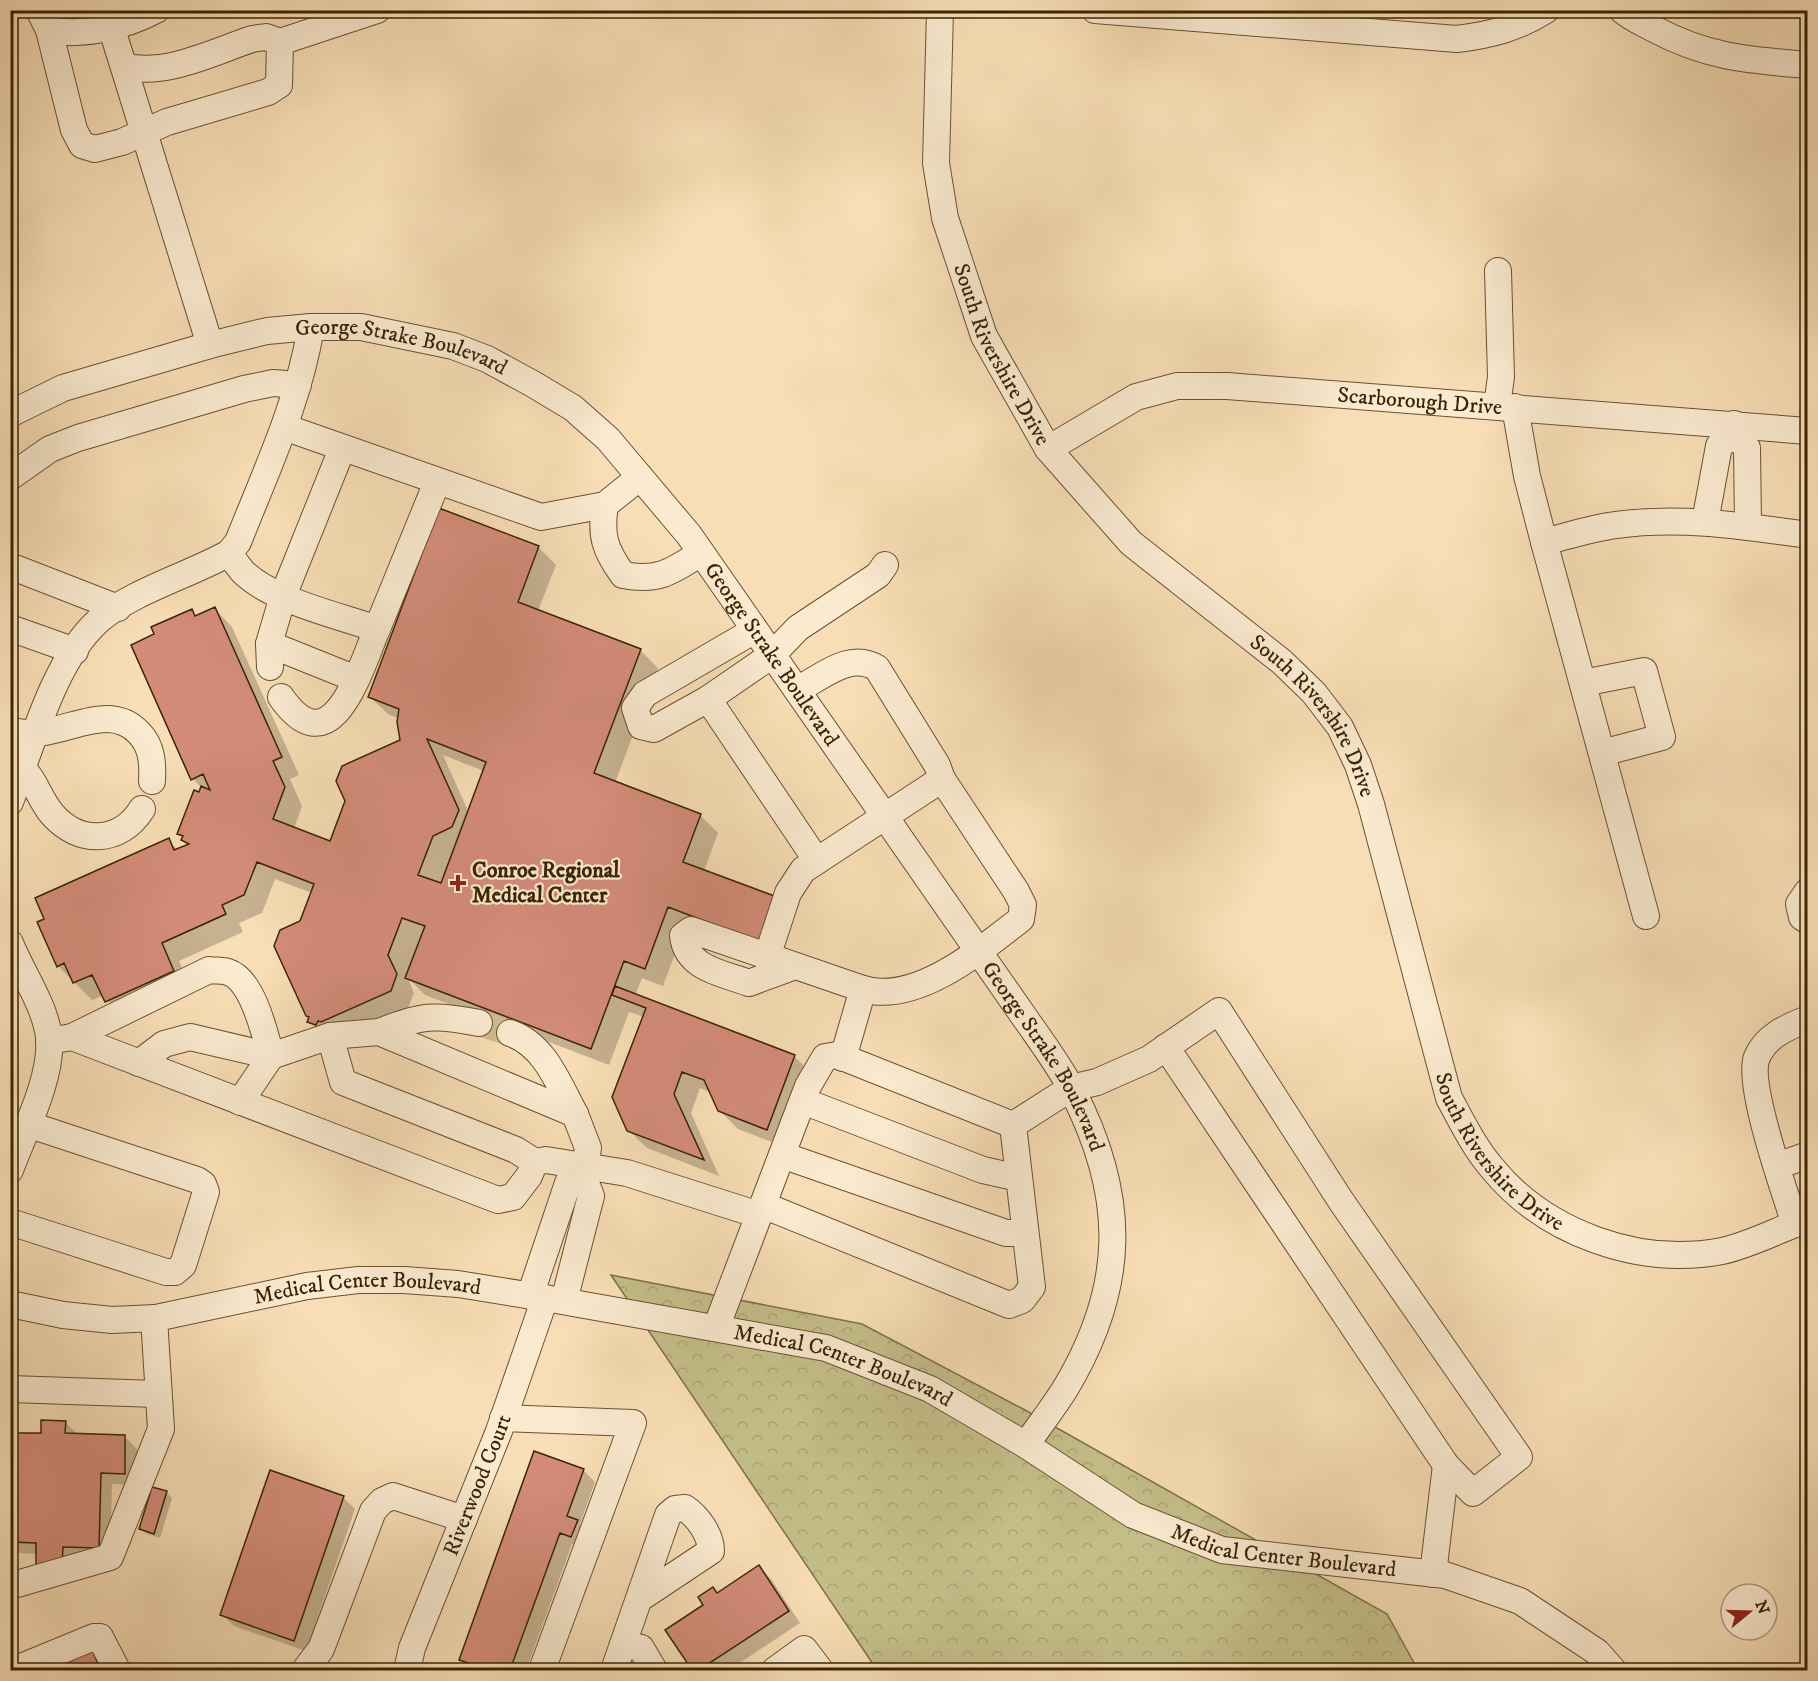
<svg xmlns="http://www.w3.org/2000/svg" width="1818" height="1681" font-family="'IM FELL DW Pica',serif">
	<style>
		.forest { fill: url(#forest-crowns); stroke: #7f7246; stroke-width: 1.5 }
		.shadow { fill: #0003; fill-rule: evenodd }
		.building { fill: #d38c7a; stroke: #3a2404; stroke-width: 1.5; fill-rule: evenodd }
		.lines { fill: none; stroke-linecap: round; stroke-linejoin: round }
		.minor-tunnel { stroke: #d2b992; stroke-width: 26; stroke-dasharray: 26 13; stroke-linecap: butt }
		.minor-casing { stroke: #6a5230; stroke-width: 28 }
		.minor { stroke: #faead0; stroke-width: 26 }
		.poi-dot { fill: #8f2418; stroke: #faead0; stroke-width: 2 }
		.labels { text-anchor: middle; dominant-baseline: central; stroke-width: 4.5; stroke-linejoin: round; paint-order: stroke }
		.street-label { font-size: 22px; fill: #3a2404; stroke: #faead0 }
		.poi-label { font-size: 22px; font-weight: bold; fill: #3a2404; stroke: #faead0; text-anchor: start }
	</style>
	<defs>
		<pattern id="forest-crowns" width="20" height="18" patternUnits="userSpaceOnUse" patternTransform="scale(1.5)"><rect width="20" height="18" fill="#c4bf89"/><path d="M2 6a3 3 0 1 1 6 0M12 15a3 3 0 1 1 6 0" fill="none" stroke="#a9a475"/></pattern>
	</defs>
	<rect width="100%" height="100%" fill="#f8deb6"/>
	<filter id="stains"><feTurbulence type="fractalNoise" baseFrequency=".00333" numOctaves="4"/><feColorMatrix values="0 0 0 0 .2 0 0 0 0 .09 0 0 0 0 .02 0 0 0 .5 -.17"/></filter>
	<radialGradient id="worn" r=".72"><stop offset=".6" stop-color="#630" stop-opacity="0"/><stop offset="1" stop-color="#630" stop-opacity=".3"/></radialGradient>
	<path class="forest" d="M611 1275 862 1324 1025 1410 1387 1614 1418 1670H877Z"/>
	<path class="shadow" d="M538 547 556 565 538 611 640 650 658 668 615 783 700 815 718 833 704 871 776 899 794 917 778 959 686 924 663 986 642 978 635 996 794 1056 812 1074 785 1147 738 1129 720 1111 712 1093 700 1088 691 1113 719 1176 647 1148 628 1130 644 1017 629 1012 609 1065 425 995 408 978 414 993 408 1008 340 1039H327L309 1021 310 1018 307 1015 301 922 312 893 275 879 262 913 239 923 243 932 179 961 191 989 124 1019 104 995 92 1000 58 966 168 840 178 850 189 845 179 833 202 788 193 779 156 635 191 611 197 617 215 609 232 627 299 775 290 779 302 806 294 829 331 843 402 741 399 719 388 714 370 697ZM443 755 484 771 469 813Z
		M65 1422 77 1434 125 1437 137 1449 136 1485 112 1484 110 1559 74 1579 37 1554 15 1553 10 1549V1434L42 1435Z
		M583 1470 595 1482 580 1524 589 1533 583 1548 572 1544 526 1670H472L461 1659Z
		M166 1492 172 1498 160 1538 147 1534 141 1529Z
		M343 1497 355 1509 306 1651 234 1626 222 1614Z
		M759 1567 771 1579 800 1623 729 1670H694L667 1630Z
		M92 1653 103 1670H57L56 1668Z"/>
	<path class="building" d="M439 508 539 546 518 602 641 649 594 773 701 814 683 862 777 897 760 942 668 907 645 969 624 961 591 1049 405 978 425 926 402 918 388 955 397 974 391 991 321 1022 318 1021 316 1025 307 1022 309 1017 306 1016 274 946 280 930 300 921 314 884 257 862 244 895 222 905 226 914 162 943 174 971 105 1002 92 975 73 983 64 963 57 967 37 922 44 919 35 898 169 838 174 850 189 844 181 840 183 836 177 834 194 790 199 792 201 786 210 790 203 774 191 780 131 645 154 634 151 627 192 609 195 616 215 607 282 757 273 761 285 787 273 819 330 841 345 801 336 781 342 766 400 740 397 722 399 709 368 697ZM427 739 486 762 441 883 418 875 433 836 452 827 459 810Z
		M615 986 795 1055 767 1130 718 1111 704 1080 682 1072 674 1094 704 1160 627 1131 612 1097 646 1008 612 995Z
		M41 1420 66 1421 65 1433 125 1435V1474L101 1473 99 1548 63 1547 62 1567H36V1543L10 1542V1433H41Z
		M534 1451 584 1469 567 1516 578 1520 571 1537 560 1533 510 1670H489L459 1660Z
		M270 1470 344 1496 294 1641 220 1615Z
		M152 1487 167 1491 154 1534 139 1529Z
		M759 1565 789 1611 699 1670H692L665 1630 703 1605 698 1597 713 1587 717 1593Z
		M93 1651 99 1667 90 1670H55L54 1667Z"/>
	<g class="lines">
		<path class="minor-tunnel" d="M479 1023 510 1033"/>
		<defs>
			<g id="minor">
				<path d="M39 10 49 30C84 37 125 26 156 10"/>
				<path d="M106 10 210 345"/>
				<path id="s1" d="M940 10 936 163 945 218 984 336 1048 449 1131 543 1282 662 1314 693 1340 727 1358 765 1371 804 1449 1098C1462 1122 1474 1147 1492 1168 1545 1233 1639 1267 1722 1251 1750 1245 1780 1229 1808 1219"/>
				<path d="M1095 10 1457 39C1490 35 1518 28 1546 10"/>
				<path d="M1622 10C1631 18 1643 23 1654 29 1709 58 1748 60 1808 65"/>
				<path d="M49 30 74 130 82 145 95 149 122 142 167 122 268 92 279 85 280 42 377 10"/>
				<path d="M124 66C165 77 213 52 252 39L266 37 280 42"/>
				<path d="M1497 406 1501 377 1498 271"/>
				<path d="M1515 407 1527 476 1544 542C1568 536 1592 528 1616 525 1681 516 1743 526 1808 535"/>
				<path id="s2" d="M10 414 63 388 210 345 267 331 311 327H361L453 346 487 359 533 384 573 408 608 439 689 535 1025 1018C1041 1041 1059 1065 1072 1090 1127 1196 1127 1286 1065 1389 1053 1408 1039 1426 1026 1445"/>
				<path d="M1734 424V434L1747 448 1748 526"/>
				<path d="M284 427 541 517 605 505 640 477"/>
				<path id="s3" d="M1048 449 1136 397 1177 386H1227L1808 431"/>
				<path d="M10 477 50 449 78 438 244 389 273 383 298 385"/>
				<path d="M605 505C600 536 605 550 623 575 659 582 672 571 701 553"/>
				<path d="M1705 522 1719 446 1734 434"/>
				<path d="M1544 542 1646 916"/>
				<path d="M229 553C233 559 238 566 243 572 273 601 337 615 377 629L437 482"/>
				<path d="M10 566 118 608"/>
				<path d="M10 628 75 651"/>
				<path d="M755 630 645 694 635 708 641 726 654 729 708 699 772 655 798 628 878 575 885 565"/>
				<path d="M269 644 356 679"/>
				<path d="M270 667 269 644 283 596 342 449"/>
				<path d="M1583 683 1644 671 1662 737 1602 753"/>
				<path d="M797 690C822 677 850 651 877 668L937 765 942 779"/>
				<path d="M281 697C332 770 360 669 377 629"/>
				<path d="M708 699 817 861"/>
				<path d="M10 730C54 746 105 696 139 733 152 746 153 763 152 781"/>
				<path d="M14 762C35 775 37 796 52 814 79 845 120 844 142 809"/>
				<path d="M10 802C32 746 53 662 98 621 130 592 190 575 229 553L238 542C266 471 299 402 311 327"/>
				<path d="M1808 891 1799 904 1802 917 1808 921"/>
				<path d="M772 942 788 893 803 870 942 779 1016 891 1023 905 1021 919C981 950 916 1005 863 989L843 1058"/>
				<path d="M10 943C22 973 45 1005 49 1037 53 1077 24 1132 10 1170"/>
				<path d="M795 966 749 983C722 973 687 969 683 936L691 930 863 989"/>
				<path d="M379 1032C422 1015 434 1014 479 1023"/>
				<path d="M510 1033C545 1045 558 1083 575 1114"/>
				<path d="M330 1036 343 1082 516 1150 535 1162"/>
				<path d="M72 1037 209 970C214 971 222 970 228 972 253 980 265 1034 271 1056L330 1036 379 1032 575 1114 588 1148 584 1178 591 1196 564 1301"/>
				<path d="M49 1041 72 1037 498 1200 513 1197 529 1176 535 1162 546 1160 627 1173 759 1215"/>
				<path d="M1166 1047 1446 1465"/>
				<path d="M139 1063 164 1044 190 1037 271 1056 240 1102"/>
				<path d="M803 1101 983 1170 1019 1178"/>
				<path d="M782 1155 1006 1233H1025"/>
				<path d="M1777 1166 1808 1155"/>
				<path d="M763 1205 1009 1305 1022 1300 1032 1287 1013 1125"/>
				<path d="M10 1222 166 1272H175L183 1265 206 1192 203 1184 197 1180 27 1124"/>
				<path d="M1795 1224C1785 1193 1746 1083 1757 1057 1766 1036 1787 1027 1808 1019"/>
				<path d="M530 1296 568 1183 584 1178"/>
				<path id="s4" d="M10 1304 63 1315 112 1320 156 1318 307 1286 358 1280H404L458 1284 545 1298 826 1348 930 1389 1026 1445 1133 1515 1222 1550 1445 1575 1520 1601 1597 1652 1613 1670"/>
				<path d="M716 1328 808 1086 825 1057 837 1055 1013 1125 1071 1088 1097 1082 1149 1059 1219 1011 1341 1201 1519 1457 1473 1493 1446 1465 1433 1574"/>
				<path d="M10 1389 157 1394"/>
				<path d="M503 1418 633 1423 542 1670"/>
				<path d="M10 1586 110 1557 161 1429 154 1318"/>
				<path d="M623 1644 641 1648 654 1670"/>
				<path d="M14 1670 94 1637H100L117 1670"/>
				<path d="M305 1670 321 1649 373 1511 382 1501 393 1496 464 1519"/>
				<path id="s5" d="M407 1670 412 1648 499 1431 545 1298"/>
				<path d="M614 1670 668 1515 675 1509 685 1508C698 1517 711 1535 711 1551L639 1599"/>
				<path d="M775 1670 804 1649 820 1670"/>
			</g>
		</defs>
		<use href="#minor" class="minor-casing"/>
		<use href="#minor" class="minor"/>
	</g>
	<path class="poi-dot" d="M455 874h6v6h6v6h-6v6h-6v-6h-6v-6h6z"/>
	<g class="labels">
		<g class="street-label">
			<text stroke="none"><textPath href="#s2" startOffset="408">George Strake Boulevard</textPath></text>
			<text stroke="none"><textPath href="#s1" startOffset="357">South Rivershire Drive</textPath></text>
			<text stroke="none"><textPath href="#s3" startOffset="388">Scarborough Drive</textPath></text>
			<text stroke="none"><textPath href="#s2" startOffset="912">George Strake Boulevard</textPath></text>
			<text stroke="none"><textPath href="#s1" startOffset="843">South Rivershire Drive</textPath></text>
			<text stroke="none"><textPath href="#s2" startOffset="1398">George Strake Boulevard</textPath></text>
			<text stroke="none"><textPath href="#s1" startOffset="1329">South Rivershire Drive</textPath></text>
			<text stroke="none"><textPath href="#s4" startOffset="362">Medical Center Boulevard</textPath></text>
			<text stroke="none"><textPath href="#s4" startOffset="848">Medical Center Boulevard</textPath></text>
			<text stroke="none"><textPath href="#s5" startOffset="198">Riverwood Court</textPath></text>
			<text stroke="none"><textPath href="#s4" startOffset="1334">Medical Center Boulevard</textPath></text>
		</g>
		<g class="poi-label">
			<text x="472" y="870">Conroe Regional<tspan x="472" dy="25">Medical Center</tspan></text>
		</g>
	</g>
	<rect width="1818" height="1681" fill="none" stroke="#f8deb6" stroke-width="36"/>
	<rect x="12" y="12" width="1794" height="1657" fill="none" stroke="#3a2404" stroke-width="3"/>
	<rect x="18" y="18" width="1782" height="1645" fill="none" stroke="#3a2404" stroke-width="1.5"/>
	<g transform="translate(1749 1612) rotate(71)"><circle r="28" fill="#faead0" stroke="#ad9b7e" stroke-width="1.5"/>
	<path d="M0-4.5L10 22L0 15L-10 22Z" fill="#8f2418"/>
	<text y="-9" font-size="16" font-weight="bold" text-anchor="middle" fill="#3a2404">N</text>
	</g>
	<rect width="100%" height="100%" filter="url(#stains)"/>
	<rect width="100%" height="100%" fill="url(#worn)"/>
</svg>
